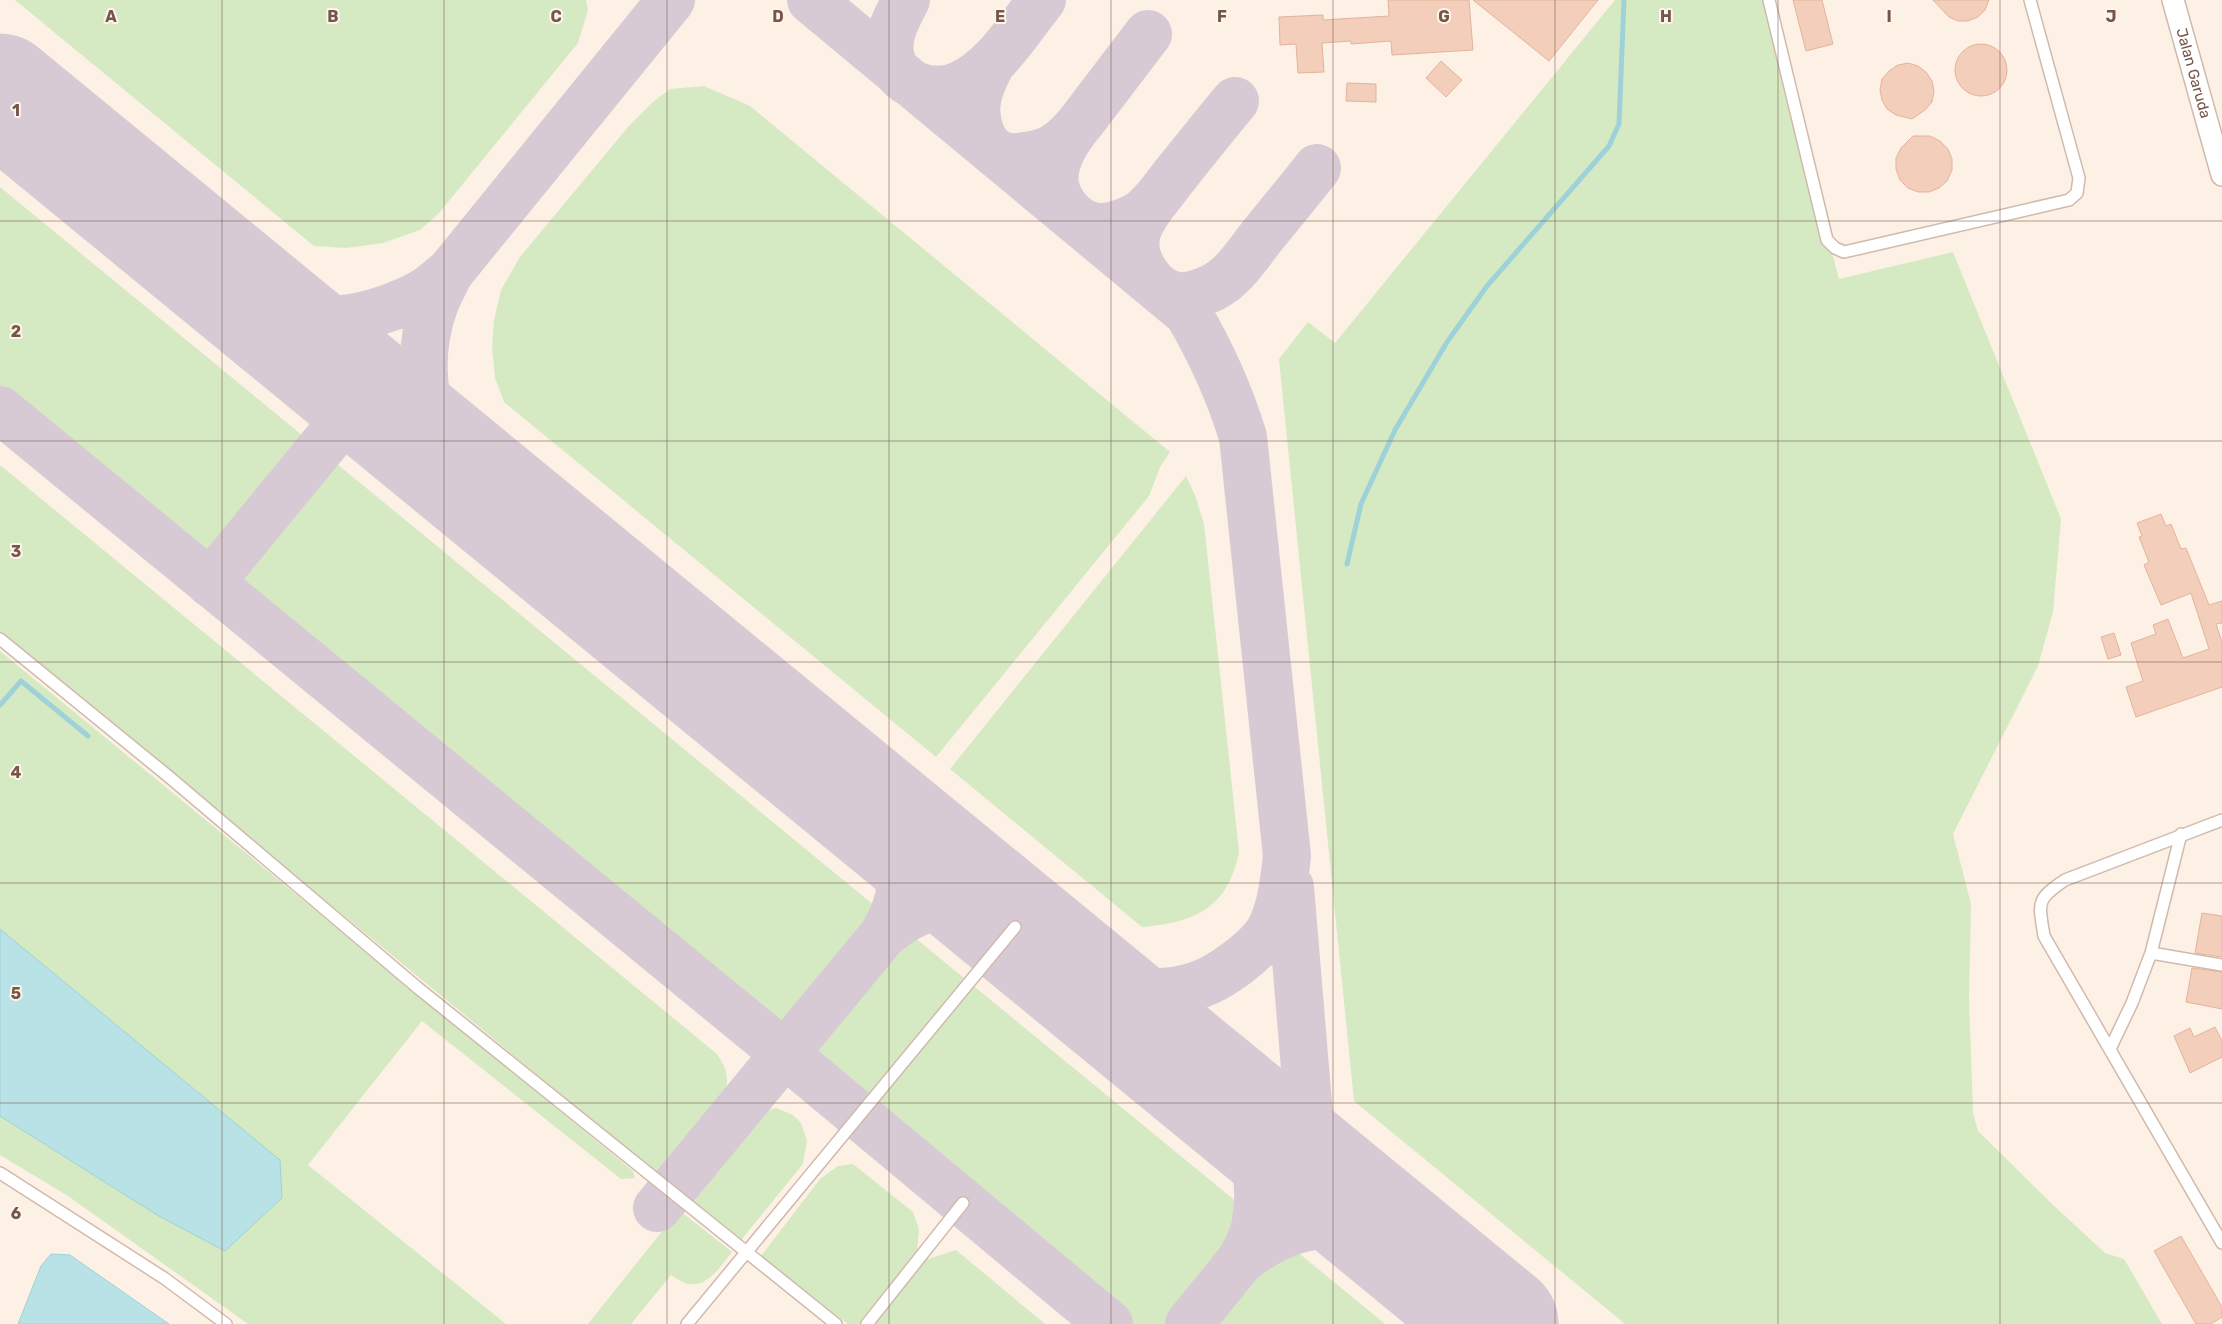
<svg xmlns="http://www.w3.org/2000/svg" width="2222" height="1324" font-family="Rubik,sans-serif">
	<style>
		.green { fill: #d5eac2 }
		.water { fill: #b8e2e6; stroke: #9ed2d8 }
		.lines { fill: none; stroke-linecap: round; stroke-linejoin: round }
		.stream { stroke: #9ed2d8; stroke-width: 5 }
		.taxiway { stroke: #d8cad5; stroke-width: 48 }
		.runway { stroke: #d8cad5; stroke-width: 119 }
		.building { fill: #f2cebb; stroke: #e5b39b }
		.lane-casing { stroke: #d0baad; stroke-width: 14 }
		.street-casing { stroke: #d0baad; stroke-width: 24 }
		.lane { stroke: #fff; stroke-width: 11 }
		.street { stroke: #fff; stroke-width: 21 }
		.grid { fill: none; stroke: #755649; stroke-width: 1; stroke-opacity: 0.55 }
		.labels { text-anchor: middle; dominant-baseline: central; stroke-width: 4; stroke-linejoin: round; paint-order: stroke }
		.street-label { font-size: 15px; fill: #755649; stroke: #fff5ea }
		.grid-label { font-size: 16px; text-anchor: middle; font-weight: bold; fill: #755649; stroke: #fff5ea; stroke-width: 4; stroke-linejoin: round; paint-order: stroke }
	</style>
	<rect width="100%" height="100%" fill="#fcf1e4"/>
	<path class="green" d="M15 0H586L588 10 578 43 439 213 420 230 383 243 346 248 314 246Z
		M1615 0H1765L1839 279 1953 252 2061 519 2053 612 2038 666 1953 834 1971 904 1969 999 1973 1113 1978 1131 2052 1204 2105 1253 2124 1259 2162 1324H1625L1354 1101 1279 359 1308 322 1335 343Z
		M704 86 750 106 1170 452 1160 467 1149 496 936 757 504 402 495 378 492 347 494 320 501 290 520 257 628 127 653 102 670 89Z
		M0 187 892 920 885 933 897 923 1255 1217V1231L1242 1259 1265 1242 1278 1236 1385 1324H1109L785 1054 0 410Z
		M0 465 717 1054C725 1066 729 1075 726 1090L658 1174 0 633Z
		M1186 476 1195 495 1204 524 1239 852C1227 909 1196 922 1142 927L950 769Z
		M0 651 633 1171 635 1178 621 1179 422 1021 308 1165 506 1324H248L68 1196 0 1155Z
		M776 1108 793 1115 801 1123 807 1141 803 1164 741 1240 692 1203 764 1112Z
		M853 1164 913 1212 919 1229 917 1250 860 1324H848L761 1256 820 1179 838 1166Z
		M679 1210 732 1252C721 1265 709 1287 689 1284 683 1283 676 1278 671 1275L631 1324H588Z
		M956 1250 1045 1324H875L925 1260Z"/>
	<path class="water" d="M0 929 280 1160 282 1198 225 1251 157 1215 0 1116Z
		M51 1254 70 1255 169 1324H18L41 1266Z"/>
	<g class="lines">
		<path class="stream" d="M1347 564 1361 504 1395 430 1447 342 1487 286 1609 146 1619 124 1624 0
			M0 705 21 681 88 736"/>
		<path class="taxiway" d="M811 0 1188 313C1212 354 1229 391 1243 437L1287 856C1284 880 1282 904 1272 926 1261 949 1219 979 1195 986 1174 993 1146 994 1124 989 1097 982 1073 967 1048 954
			M906 0C897 17 887 35 890 54 894 86 935 97 960 85 996 69 1018 29 1042 0
			M990 66C978 89 971 109 981 134 987 149 1001 159 1017 157 1029 156 1042 154 1053 148 1073 136 1086 115 1100 97 1116 76 1132 55 1148 34
			M1073 132C1062 147 1052 165 1055 185 1059 206 1078 226 1099 227 1112 228 1132 220 1142 213 1155 203 1165 188 1175 175 1195 150 1215 125 1235 101
			M1158 197C1149 209 1138 222 1136 237 1132 261 1153 294 1179 296 1189 297 1203 292 1212 288 1234 277 1247 255 1262 236 1280 214 1299 191 1317 168
			M450 272 671 0
			M237 287C269 301 306 321 342 319 367 317 405 304 426 291 434 286 442 278 450 272 445 282 439 293 435 303 419 346 419 398 441 438 448 451 457 462 464 474
			M0 410 785 1054 1109 1324
			M210 583 366 393
			M885 820C906 862 908 893 883 935 923 901 958 896 1005 918
			M1290 887 1311 1140 1321 1160 1345 1197
			M1221 1096C1246 1132 1263 1167 1257 1212 1256 1218 1256 1225 1254 1231 1251 1241 1246 1251 1241 1260 1302 1214 1343 1217 1409 1250
			M657 1208 883 935
			M1189 1324 1241 1260"/>
		<path class="runway" d="M0 93 1499 1324"/>
	</g>
	<path class="building" d="M1388 0H1469L1473 50 1392 55 1391 41 1351 44V41L1322 43 1324 72 1298 73 1296 44 1280 45 1279 17 1323 15V20L1389 16Z
		M1473 0H1598L1549 61Z
		M1793 0H1822L1833 44 1806 51Z
		M1933 0H1989L1985 10 1978 17 1968 21H1958L1949 17Z
		M1955 70a26 26 0 1 1 52 0a26 26 0 1 1-52 0Z
		M1441 61 1462 80 1446 97 1426 78Z
		M1908 63 1918 66 1926 72 1932 81 1934 91 1932 102 1925 110 1912 119 1896 115 1887 109 1882 100 1880 90 1882 79 1889 71 1898 65Z
		M1347 83 1376 84V102L1346 101Z
		M1913 136H1930L1940 141 1948 149 1952 159V170L1947 181 1939 188 1929 192H1918L1908 188 1900 180 1896 169V158L1901 148Z
		M2161 514 2166 526 2171 524 2181 549 2186 548 2209 605 2222 601V623L2216 624 2222 642V687L2136 717 2126 687 2143 681 2131 643 2156 634 2153 625 2168 619 2183 658 2209 649 2191 593 2161 605 2144 565 2149 562 2139 537 2142 536 2137 523Z
		M2114 633 2121 655 2108 659 2101 637Z
		M2202 913 2222 916V957L2195 953Z
		M2192 968 2222 972V1009L2186 1002Z
		M2215 1027 2222 1041V1057L2190 1073 2174 1036 2190 1028 2194 1037Z
		M2181 1236 2222 1307V1317L2211 1324H2196L2154 1251Z"/>
	<g class="lines">
		<defs>
			<path id="lane" d="M1769 0 1827 240 1835 248 1844 252 2069 200 2077 193 2079 178 2030 0
				M0 639 168 776 418 988 836 1324
				M2222 820 2065 880C2035 900 2039 903 2044 936L2222 1243
				M2151 953 2222 965
				M2110 1049 2132 1003 2151 953 2181 834
				M0 1173 164 1278 226 1324
				M687 1324 1015 927
				M867 1324 963 1203"/>
			<g id="street">
				<path id="s1" d="M2173 0 2222 175"/>
			</g>
		</defs>
		<use href="#lane" class="lane-casing"/>
		<use href="#street" class="street-casing"/>
		<use href="#lane" class="lane"/>
		<use href="#street" class="street"/>
	</g>
	<path class="grid" d="M222 0V1324M444 0V1324M667 0V1324M889 0V1324M1111 0V1324M1333 0V1324M1555 0V1324M1778 0V1324M2000 0V1324M0 221H2222M0 441H2222M0 662H2222M0 883H2222M0 1103H2222"/>
	<g class="labels">
		<g class="street-label">
			<text stroke="none"><textPath href="#s1" startOffset="76">Jalan Garuda</textPath></text>
		</g>
	</g>
	<g class="grid-label">
		<text x="111" y="22">A</text>
		<text x="333" y="22">B</text>
		<text x="556" y="22">C</text>
		<text x="778" y="22">D</text>
		<text x="1000" y="22">E</text>
		<text x="1222" y="22">F</text>
		<text x="1444" y="22">G</text>
		<text x="1666" y="22">H</text>
		<text x="1889" y="22">I</text>
		<text x="2111" y="22">J</text>
		<text x="16" y="116">1</text>
		<text x="16" y="337">2</text>
		<text x="16" y="557">3</text>
		<text x="16" y="778">4</text>
		<text x="16" y="999">5</text>
		<text x="16" y="1219">6</text>
	</g>
</svg>
